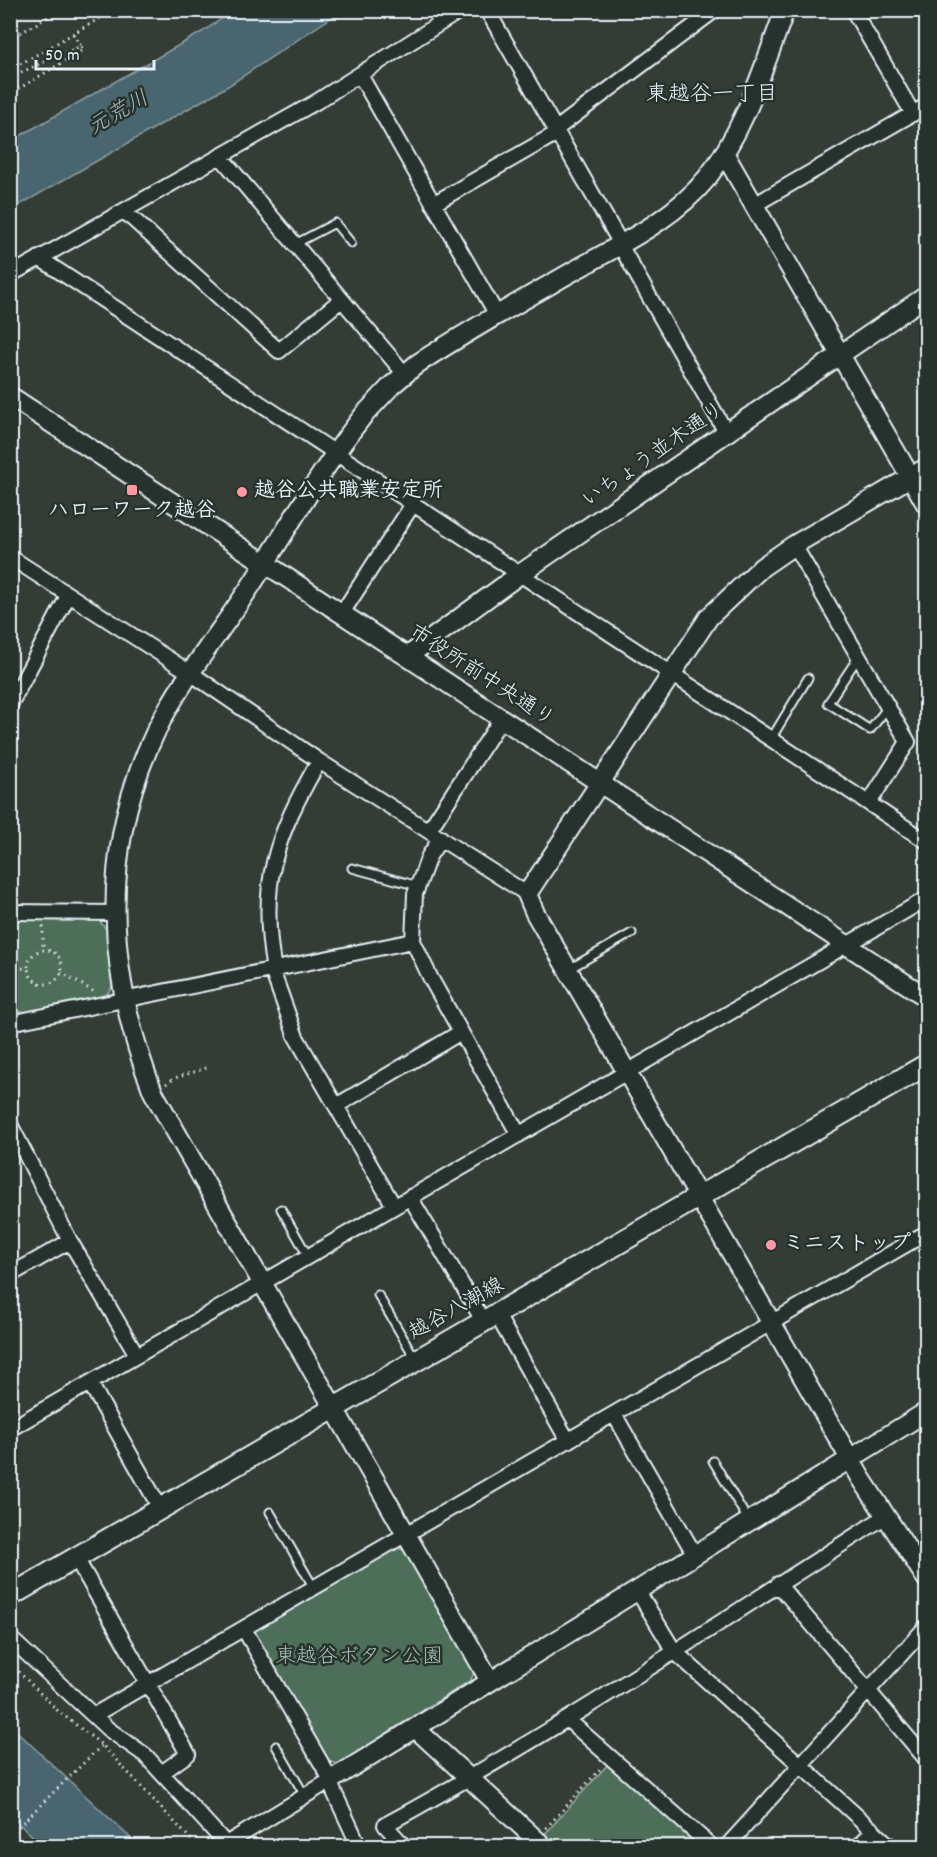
<svg xmlns="http://www.w3.org/2000/svg" width="937" height="1857" font-family="Dekko,'Klee One',sans-serif">
	<style>
		.green { fill: #4d6e58; stroke: #9ab0a8; stroke-width: 1.5 }
		.water { fill: #4a666f; stroke: #899ea6; stroke-width: 1.5 }
		.lines { fill: none; stroke-linecap: round; stroke-linejoin: round }
		.service-casing { stroke: #e8f1f8; stroke-width: 11 }
		.minor-casing { stroke: #e8f1f8; stroke-width: 18 }
		.tertiary-casing { stroke: #e8f1f8; stroke-width: 22 }
		.secondary-casing { stroke: #e8f1f8; stroke-width: 24 }
		.path { stroke: #e8f1f8; stroke-width: 3; stroke-dasharray: 1.5 4.5; stroke-linecap: butt }
		.service { stroke: #26332d; stroke-width: 7 }
		.minor { stroke: #26332d; stroke-width: 14 }
		.tertiary { stroke: #26332d; stroke-width: 18 }
		.secondary { stroke: #26332d; stroke-width: 20 }
		.poi-dot { fill: #ff9aa2; stroke: #26332d; stroke-width: 2 }
		.labels { text-anchor: middle; dominant-baseline: central; stroke-width: 5; stroke-linejoin: round; paint-order: stroke }
		.street-label { font-size: 21px; fill: #e8f1f8; stroke: #26332d }
		.poi-label { font-size: 21px; font-weight: bold; fill: #e8f1f8; stroke: #26332d; text-anchor: start }
		.park-label { font-size: 21px; fill: #aabdb8; stroke: #26332d }
		.neighbourhood-label { font-size: 22px; fill: #e8f1f8; stroke: #26332d }
		.water-label { font-size: 22px; font-style: italic; fill: #a9b9c1; stroke: #26332d }
	</style>
	<rect width="100%" height="100%" fill="#343d35"/>
	<filter id="ink" filterUnits="userSpaceOnUse"><feTurbulence type="fractalNoise" baseFrequency=".0167" numOctaves="2"/><feDisplacementMap in="SourceGraphic" scale="12" xChannelSelector="R" yChannelSelector="G"/><feConvolveMatrix kernelMatrix="1 2 1 2 8 2 1 2 1" color-interpolation-filters="sRGB"/></filter>
	<g filter="url(#ink)">
		<path class="green" d="M11 919 99 920 106 929 112 987 105 997 11 1015Z
			M395 1547 407 1551 475 1669 471 1680 338 1764 327 1761 254 1636 256 1627Z
			M609 1763 701 1846H555L543 1836Z"/>
		<path class="water" d="M233 11H341L228 86 11 210V141L202 32Z
			M10 1726H11L139 1846H43L11 1816Z"/>
		<g class="lines">
			<defs>
				<path id="service" d="M295 244 335 223 351 243
					M859 656 828 703 870 730 888 707
					M771 739 808 678
					M352 868 418 886
					M569 969 632 933
					M281 1209 308 1256
					M378 1295 415 1358
					M713 1461 748 1520
					M270 1512 314 1588
					M276 1746 305 1796"/>
				<path id="minor" d="M487 10 621 244
					M853 10 913 114
					M360 75 497 315
					M555 130 715 10
					M220 156 404 373
					M433 204 557 133
					M754 205 926 106
					M124 211 279 351 341 300
					M620 245 727 434
					M39 258 926 841
					M10 275 316 102 461 10
					M794 545 908 742 869 803
					M10 557 192 674 319 761 527 894
					M342 613 413 504
					M10 705 68 596
					M429 830 502 718
					M441 838 429 856 415 894 413 941 431 979 519 1135
					M10 912 115 913
					M272 970 296 1037 394 1206
					M274 970C258 882 276 836 319 761
					M10 1023 413 941
					M336 1106 461 1032
					M10 1124 70 1241 137 1355
					M410 1197 484 1322
					M10 1275 70 1241
					M497 1315 568 1441
					M90 1383 160 1508
					M614 1414 695 1555
					M10 1429 926 899
					M76 1558 188 1754 163 1772
					M778 1584 926 1759
					M637 1590 674 1651 890 1846
					M10 1638 108 1729 145 1755 226 1844 331 1780 244 1629
					M94 1715 926 1233
					M567 1719 711 1846
					M329 1781 359 1846
					M404 1846 385 1825C558 1731 721 1621 886 1516
					M727 1846 926 1627
					M859 1846 873 1831"/>
				<path id="tertiary" d="M724 153 926 504
					M10 396 926 997
					M926 468 794 545 762 567 709 617 527 894 535 913 861 1478 926 1578
					M408 656 520 574 926 296
					M490 1681 153 1092C106 973 99 849 156 731 181 680 219 634 250 587 287 530 321 469 363 416L391 386 417 364C469 330 523 300 577 269 621 244 674 219 707 178 745 130 763 68 785 10
					M415 1728 543 1846
					M331 1780 926 1412"/>
				<path id="secondary" d="M10 1596 926 1065"/>
			</defs>
			<use href="#service" class="service-casing"/>
			<use href="#minor" class="minor-casing"/>
			<use href="#tertiary" class="tertiary-casing"/>
			<use href="#secondary" class="secondary-casing"/>
			<path class="path" d="M73 34 81 46
				M10 39 60 10
				M10 70 114 10
				M10 77 81 46 83 50 10 94
				M43 926V949
				M28 967a17 17 0 1 1 34 0a17 17 0 1 1-34 0Z
				M10 969 27 968
				M61 972 96 993
				M166 1084 175 1078 209 1067
				M10 1663 58 1711 102 1745 197 1846
				M546 1828 602 1767
				M10 1835 102 1745"/>
			<use href="#service" class="service"/>
			<use href="#minor" class="minor"/>
			<use href="#tertiary" class="tertiary"/>
			<use href="#secondary" class="secondary"/>
		</g>
	</g>
	<g class="poi-dot">
		<rect x="126" y="484" width="12" height="12" rx="3"/>
		<circle cx="242" cy="492" r="6"/>
		<circle cx="771" cy="1245" r="6"/>
	</g>
	<g class="labels">
		<g class="street-label">
			<text transform="translate(654 456) rotate(-35)">いちょう並木通り</text>
			<text transform="translate(481 677) rotate(33)">市役所前中央通り</text>
			<text transform="translate(457 1310) rotate(-29)">越谷八潮線</text>
		</g>
		<g class="poi-label">
			<text x="254" y="492">越谷公共職業安定所</text>
			<text x="132" y="512" text-anchor="middle">ハローワーク越谷</text>
			<text x="783" y="1245">ミニストップ</text>
		</g>
		<g class="park-label">
			<text x="359" y="1658">東越谷ボタン公園</text>
		</g>
		<g class="neighbourhood-label">
			<text x="712" y="95">東越谷一丁目</text>
		</g>
		<g class="water-label">
			<text transform="translate(119 114) rotate(-30)">元荒川</text>
		</g>
	</g>
	<rect width="937" height="1857" fill="none" stroke="#26332d" stroke-width="36"/>
	<rect x="18" y="18" width="901" height="1821" fill="none" stroke="#e8f1f8" stroke-width="2" filter="url(#ink)"/>
	<path d="M36 60v9h118v-9" fill="none" stroke="#e8f1f8" stroke-width="3"/>
	<text x="45" y="60" font-size="18" fill="#e8f1f8" stroke="#26332d" stroke-width="4.5" paint-order="stroke">50 m</text>
</svg>
